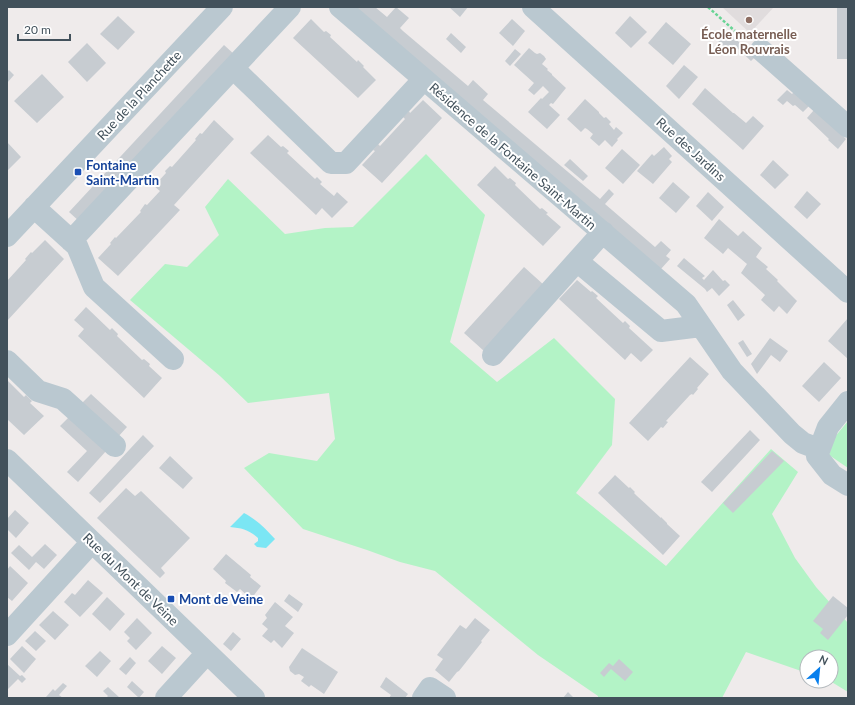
<svg xmlns="http://www.w3.org/2000/svg" width="855" height="705" font-family="Lato,sans-serif">
	<style>
		.education { fill: #e0dcdd }
		.green { fill: #b3f3c6 }
		.water { fill: #7be6f4 }
		.building { fill: #c7ccd1 }
		.lines { fill: none; stroke-linecap: round; stroke-linejoin: round }
		.path { stroke: #68d495; stroke-width: 2.5; stroke-dasharray: 3 2; stroke-linecap: butt }
		.minor { stroke: #bac8d0; stroke-width: 22 }
		.education-dot { fill: #8d6e63; stroke: #fff; stroke-width: 1.5 }
		.transit-dot { fill: #1a4fb4; stroke: #fff; stroke-width: 1.5 }
		.labels { text-anchor: middle; dominant-baseline: central; stroke-width: 4; stroke-linejoin: round; paint-order: stroke }
		.education-label { font-size: 13px; font-weight: bold; fill: #785e54; stroke: #fff }
		.street-label { font-size: 13px; fill: #42515b; stroke: #fff }
		.transit-label { font-size: 13px; font-weight: bold; fill: #164399; stroke: #fff; text-anchor: start }
	</style>
	<rect width="100%" height="100%" fill="#efebeb"/>
	<path class="education" d="M722 7H774L750 33Z"/>
	<path class="green" d="M426 154 485 215 450 342 497 382 554 338 615 399 612 445 576 493 666 566 771 449 798 472 772 514 795 558 816 587 848 623V692L830 681 831 657H807V673L746 652 722 698H598V696L538 655 435 571 400 562 367 550 303 529 244 468 269 453 317 461 335 439 329 393 248 403 220 376 130 300 165 264 187 267 219 235 205 207 228 179 285 234 325 228 353 227Z
		M848 421V468L829 455 834 438Z"/>
	<path class="water" d="M244 513C257 520 265 528 275 539L266 548 257 547 254 544 258 541V538C249 530 242 528 230 527Z"/>
	<path class="building" d="M354 7H375L387 17 396 7 409 18 400 28 403 31 468 86 473 80 488 94 483 100 600 199 609 189 614 194 605 204 655 247 661 241 671 250 666 256 670 259 660 270Z
		M449 7H468L460 17Z
		M837 8H848V59H837Z
		M118 16 135 32 118 50 100 34Z
		M630 16 647 32 631 48 615 33Z
		M311 19 324 32 326 31 331 35 330 37 357 62 358 60 364 66 363 67 376 80 358 98 293 38Z
		M512 19 525 31 513 46 499 33Z
		M666 22 691 44 673 65 648 43Z
		M725 29 755 57 751 61 736 47 731 53 716 39Z
		M451 33 466 47 461 53 446 39Z
		M87 43 106 63 87 82 68 62Z
		M224 45 235 55 80 222 69 212Z
		M529 48 535 53 537 54 540 53 544 56 546 59 542 64 548 69 547 70 552 74V75L566 88 553 104 551 103 549 105 560 115 547 129 528 112 541 98 542 99 549 92 543 86 534 95 528 90 534 83 514 65Z
		M515 49 521 54 510 66 505 61Z
		M684 65 698 77 679 99 666 86Z
		M9 70 14 75 7 83V72Z
		M42 74 64 97 37 123 14 101Z
		M705 88 733 113H734L746 123 753 116 764 126 743 150 692 104Z
		M787 90 792 94 794 92 809 106 803 112 795 105 793 106 787 101 783 105 777 100Z
		M585 99 599 112V113L604 118 606 117 611 122 609 124 614 130 616 127 623 133 617 139 618 140 612 147 605 140 599 146 590 138 593 134 587 129 585 128 581 132 567 119Z
		M423 100 442 118 382 183 362 165 375 151 373 150 378 144 380 146 405 119 403 117 409 111 410 113Z
		M814 110 846 139 838 149 828 140 829 139 807 118Z
		M214 120 234 139 174 205 180 210 118 276 98 258 111 244 110 243 115 237 116 238 141 212 140 211 145 204 147 205 160 191 154 186 166 173 165 171 170 166 172 167 196 140 195 139 200 133 202 134Z
		M268 135 281 147 283 146 289 151 287 153 315 179 317 177 322 182 320 184 334 196 337 192 348 202 332 218 322 208 316 215 250 153Z
		M7 142 21 157 7 171Z
		M664 147 672 156 669 159 672 162 653 184 637 171 652 154 654 156Z
		M622 149 640 165 623 184 605 168Z
		M570 159 588 176 583 181 564 165Z
		M773 160 789 175 775 189 760 175Z
		M495 166 508 179 510 178 516 183 515 185 540 209 542 208 548 213 546 214 561 227 543 246 477 185Z
		M673 182 690 197 676 213 659 198Z
		M807 191 821 204 807 219 794 207Z
		M708 192 724 207 712 221 696 206Z
		M719 219 738 236 743 231 762 248 756 257 768 267 766 269 778 280 777 281 797 301 787 314 779 306 774 312 761 300 765 295 741 273 747 264 728 248 723 254 704 238Z
		M45 240 64 259 7 321V281L26 260 25 259 31 252 32 253Z
		M684 258 705 276 702 278 704 280 713 270 723 281 725 280 730 285 719 296 712 288 707 292 705 289 677 266Z
		M524 267 544 285 484 351 464 333Z
		M577 280 591 292 592 291 598 296 596 298 623 323 625 321 630 326 629 328 653 350 641 362 631 353 625 360 559 299Z
		M733 300 745 315 738 321 727 305Z
		M86 307 110 330 112 328 118 334 117 336 142 360 144 359 150 364 149 366 162 378 144 398 78 336 84 329 74 320Z
		M848 318V359L828 341Z
		M770 338 788 351 780 362 771 355 757 374 751 364Z
		M743 340 752 354 747 357 738 343Z
		M690 357 709 374 697 388 698 389 693 395 692 394 690 395 666 421 668 422 663 428 661 427 648 441 629 423Z
		M824 362 841 378 819 402 802 386Z
		M7 380 24 397 26 395 32 401 30 403 44 416 24 435 7 419Z
		M91 394 127 427 117 438 81 404Z
		M70 416 107 450 78 482 67 472 87 451 60 426Z
		M750 430 760 440 712 492 701 482Z
		M143 435 154 446 100 503 89 493Z
		M772 451 784 461 733 513 723 503Z
		M170 456 193 478 183 489 159 468Z
		M615 475 629 488 630 487 635 492 634 493 637 496 661 518V517L667 523V524L680 536 663 555 598 493Z
		M126 488 135 496 141 491 190 538 161 568 165 573 160 578 97 518Z
		M15 510 29 523 16 538 7 529V519Z
		M45 544 57 555 44 569 36 562 29 570 11 553 19 545 32 557Z
		M226 554 251 575 250 577 261 586 251 599 240 589 237 592 225 583 226 581 213 569Z
		M10 566 28 583 12 601 7 597V570Z
		M88 580 103 593 80 617 64 602 72 593 75 595Z
		M289 594 303 604 298 612 284 601Z
		M833 596 848 608V615L828 640 820 633 823 629 813 621Z
		M107 597 125 614 110 631 92 614Z
		M275 602 293 617 285 626 294 633 282 648 274 640 271 643 262 636 268 629 262 624 267 618 265 615Z
		M53 611 69 625 55 640 39 625Z
		M137 618 152 633 136 650 127 641 130 638 124 632Z
		M475 618 490 630 481 641 482 642 459 671 457 672 449 682 435 670 443 659 437 655 460 625 466 629Z
		M35 631 46 641 36 651 25 641Z
		M233 632 241 639 231 651 223 644Z
		M22 646 36 659 24 673 10 659Z
		M162 646 176 658 162 674 148 661Z
		M302 648 338 672 324 694 311 685 309 687 301 681 304 677 299 674 295 675 290 671 289 667Z
		M100 651 111 661 97 677 85 666Z
		M130 657 136 663 126 675 119 669Z
		M619 659 633 672 625 681 611 669 604 677 600 673 609 663 613 666Z
		M7 664 20 676 22 675 26 679 22 683 18 679 7 690Z
		M386 677 408 694 405 698H389L391 695 380 687Z
		M132 681 144 692 139 698 127 687Z
		M63 683 67 686 59 695 63 698H47L46 697 53 689 55 691Z
		M108 687 120 698H106L108 696 103 691Z
		M568 692 574 698H563Z"/>
	<g class="lines">
		<path class="path" d="M708 7 745 40"/>
		<path class="minor" d="M340 7 686 304 732 371 792 434 803 443 819 449
			M533 7 848 292
			M761 50 848 127
			M233 68 331 163H346L424 79
			M34 207 77 246 94 287 173 359
			M7 236 222 7
			M71 241 290 7
			M577 261 661 331 701 326
			M493 355 603 232
			M7 361 38 391 63 399 115 446
			M848 402 828 427 817 456 832 475 848 485
			M7 460 254 698
			M7 635 92 542
			M166 698 207 653
			M423 698 430 688 445 698"/>
	</g>
	<circle class="education-dot" cx="749" cy="20" r="4"/>
	<g class="transit-dot">
		<rect x="74" y="168" width="8" height="8" rx="2"/>
		<rect x="167" y="595" width="8" height="8" rx="2"/>
	</g>
	<g class="labels">
		<g class="education-label">
			<text x="749" y="34">École maternelle<tspan x="749" dy="15">Léon Rouvrais</tspan></text>
		</g>
		<g class="street-label">
			<text transform="translate(139 95) rotate(-47)">Rue de la Planchette</text>
			<text transform="translate(691 149) rotate(42)">Rue des Jardins</text>
			<text transform="translate(513 156) rotate(41)">Résidence de la Fontaine Saint-Martin</text>
			<text transform="translate(131 579) rotate(44)">Rue du Mont de Veine</text>
		</g>
		<g class="transit-label">
			<text x="86" y="165">Fontaine<tspan x="86" dy="15">Saint-Martin</tspan></text>
			<text x="179" y="599">Mont de Veine</text>
		</g>
	</g>
	<rect width="855" height="705" fill="none" stroke="#42515b" stroke-width="16"/>
	<g transform="translate(819 669) rotate(27)"><circle r="19" fill="#ffffff" stroke="#b3b9bd"/>
	<path d="M0-3L7 15L0 10L-7 15Z" fill="#077fed"/>
	<text y="-6" font-size="11" font-weight="bold" text-anchor="middle" fill="#42515b">N</text>
	</g>
	<path d="M18 34v6h52v-6" fill="none" stroke="#42515b" stroke-width="2"/>
	<text x="24" y="34" font-size="12" fill="#42515b" stroke="#ffffff" stroke-width="3" paint-order="stroke">20 m</text>
</svg>
